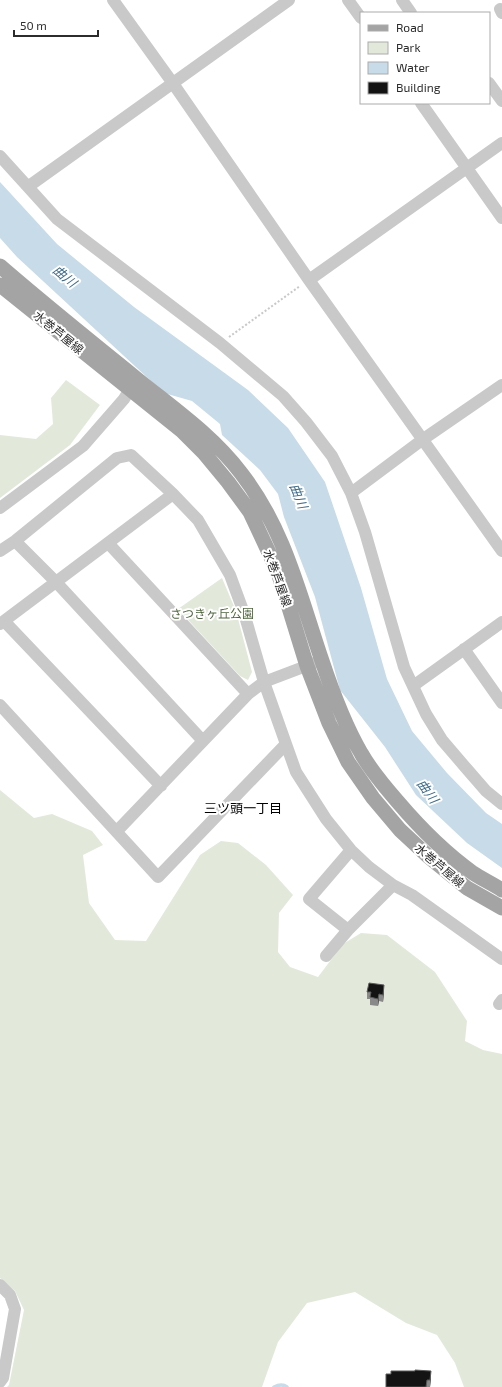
<svg xmlns="http://www.w3.org/2000/svg" width="502" height="1387" font-family="'Exo 2','Noto Sans JP',sans-serif">
	<style>
		.green { fill: #e2e9db }
		.water { fill: #c8dbe8 }
		.lines { fill: none; stroke-linecap: round; stroke-linejoin: round }
		.stream { stroke: #c8dbe8; stroke-width: 3.5 }
		.path { stroke: #c9c9c9; stroke-width: 2; stroke-dasharray: 2 2; stroke-linecap: butt }
		.minor { stroke: #c9c9c9; stroke-width: 12 }
		.major { stroke: #a4a4a4; stroke-width: 15 }
		.wall { fill: #898989 }
		.shaded-wall { fill: #5a5a5a }
		.building { fill: #131313; stroke: #5a5a5a }
		.labels { text-anchor: middle; dominant-baseline: central; stroke-width: 4; stroke-linejoin: round; paint-order: stroke }
		.street-label { font-size: 12px; fill: #2c2c2c; stroke: #fff }
		.park-label { font-size: 12px; fill: #50653d; stroke: #fff }
		.water-label { font-size: 13px; font-style: italic; fill: #406c89; stroke: #fff }
		.neighbourhood-label { font-size: 13px; fill: #000; stroke: #fff }
	</style>
	<rect width="100%" height="100%" fill="#fff"/>
	<path class="green" d="M66 380 100 405 70 445 0 498V435L36 439 53 424 51 398Z
		M222 578 236 611 252 672 248 680 240 676 178 609Z
		M0 790 34 818 52 814 92 831 103 845 83 855 89 903 115 940 146 941 200 855 221 841 238 843 266 865 293 895 279 913 278 952 290 967 318 977 343 944 361 933 387 935 435 972 467 1021 465 1041 483 1050 502 1054V1387H464L455 1363 437 1335 406 1323 355 1292 307 1303 278 1342 262 1387H7L9 1385 24 1310 15 1291 0 1278Z"/>
	<path class="water" d="M0 182 57 244 134 307 248 390 288 428 325 482 361 588 387 679 412 731 447 773 486 813 502 824V868L467 843 416 795 385 747 340 690 315 597 284 517 278 494 260 470 222 435 220 424 192 401 164 393 17 257 0 238Z"/>
	<g class="lines">
		<path class="stream" d="M274 1387C278 1385 283 1384 287 1387"/>
		<path class="path" d="M229 337 300 286"/>
		<path class="minor" d="M113 0 172 82 309 280 502 551
			M348 0 361 18
			M402 0 411 13
			M500 9 502 13
			M489 83 502 101
			M421 103 502 218
			M0 156 57 219 220 343 283 396 306 422 332 456 351 493 365 532 404 667 426 714 442 740 466 768 486 791 502 804
			M29 186 289 0
			M309 280 502 143
			M351 493 422 440 502 385
			M0 508 83 446 124 399 135 381
			M15 541 56 582 203 741
			M108 543 248 694
			M0 551 15 541 117 458 131 455 173 494
			M4 621 161 786
			M0 624 173 494 198 520 230 575 244 613 264 682 286 744 158 877 0 705
			M464 649 502 703
			M413 686 502 622
			M286 744 296 772 326 819 351 850 369 867 393 885 412 895 502 959
			M117 831 248 694 264 682 322 660
			M348 930 309 899 351 850
			M326 956 348 930 393 885
			M499 1004 502 1000
			M0 1285 10 1295 15 1309 3 1378 0 1382"/>
		<path class="major" d="M0 266C45 305 91 342 137 379 174 409 212 435 241 473 284 528 299 593 321 658 331 688 345 726 361 753 371 771 385 787 398 802 421 829 445 853 473 873 482 879 493 884 502 890
			M0 285 182 431 204 453 228 482 250 512 278 572 307 666 329 723 348 762 373 798 400 830 429 857 467 888 502 908"/>
	</g>
	<path class="wall" d="M367 992 384 993 383 1002 379 1001 378 1006 370 1005V999H367Z
		M431 1379 430 1387H386Z"/>
	<path class="shaded-wall" d="M384 985V993L383 1002V995Z
		M379 994V1001L378 1006V999Z
		M431 1371V1379L430 1387V1380Z"/>
	<path class="building" d="M369 983 384 985 383 995 379 994 378 999 370 997 371 992H367Z
		M415 1370 431 1371 430 1380H427L426 1387H386V1374H391V1371H415Z"/>
	<g class="labels">
		<g class="street-label">
			<text transform="translate(59 332) rotate(39)">水巻芦屋線</text>
			<text transform="translate(278 578) rotate(70)">水巻芦屋線</text>
			<text transform="translate(440 865) rotate(40)">水巻芦屋線</text>
		</g>
		<g class="park-label">
			<text x="212" y="613">さつきヶ丘公園</text>
		</g>
		<g class="water-label">
			<text transform="translate(65 276) rotate(40)">曲川</text>
			<text transform="translate(299 496) rotate(68)">曲川</text>
			<text transform="translate(428 791) rotate(54)">曲川</text>
		</g>
		<g class="neighbourhood-label">
			<text x="243" y="808">三ツ頭一丁目</text>
		</g>
	</g>
	<rect x="360" y="12" width="130" height="92" fill="#ffffff" stroke="#ababab"/>
	<rect x="368" y="25" width="20" height="6" fill="#a4a4a4" stroke="#ababab"/>
	<text x="396" y="32" font-size="12" fill="#2c2c2c">Road</text>
	<rect x="368" y="42" width="20" height="12" fill="#e2e9db" stroke="#ababab"/>
	<text x="396" y="52" font-size="12" fill="#2c2c2c">Park</text>
	<rect x="368" y="62" width="20" height="12" fill="#c8dbe8" stroke="#ababab"/>
	<text x="396" y="72" font-size="12" fill="#2c2c2c">Water</text>
	<rect x="368" y="82" width="20" height="12" fill="#131313" stroke="#ababab"/>
	<text x="396" y="92" font-size="12" fill="#2c2c2c">Building</text>
	<path d="M14 30v6h84v-6" fill="none" stroke="#2c2c2c" stroke-width="2"/>
	<text x="20" y="30" font-size="12" fill="#2c2c2c" stroke="#ffffff" stroke-width="3" paint-order="stroke">50 m</text>
</svg>
